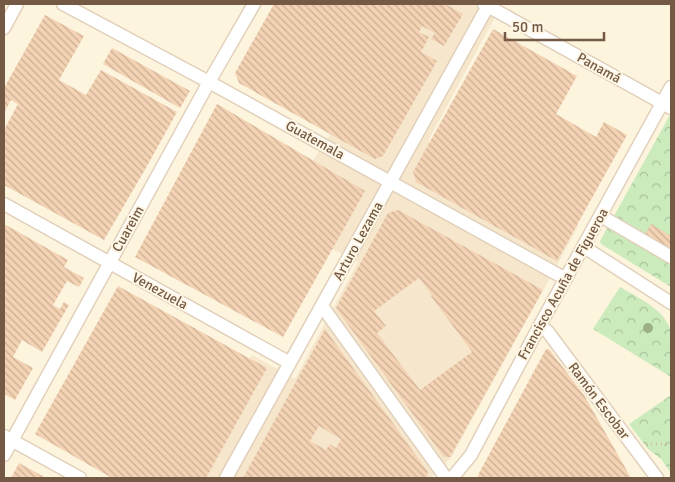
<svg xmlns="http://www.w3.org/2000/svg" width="675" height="482" font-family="Signika,sans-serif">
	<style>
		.residential { fill: #f5e6cc }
		.park { fill: url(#park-crowns) }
		.building { fill: url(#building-back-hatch); fill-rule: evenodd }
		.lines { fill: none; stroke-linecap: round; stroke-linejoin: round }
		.minor-casing { stroke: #e1d0ba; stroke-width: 15 }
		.path { stroke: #d8b798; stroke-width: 2.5; stroke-dasharray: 1 4; stroke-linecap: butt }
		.minor { stroke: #fff; stroke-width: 12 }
		.tree { fill: #9bb185 }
		.labels { text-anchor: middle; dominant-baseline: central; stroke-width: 4; stroke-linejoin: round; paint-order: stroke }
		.street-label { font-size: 14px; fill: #745a45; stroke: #fff7e5 }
	</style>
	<defs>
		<pattern id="park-crowns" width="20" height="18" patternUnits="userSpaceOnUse" patternTransform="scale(1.25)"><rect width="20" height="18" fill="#cbebbc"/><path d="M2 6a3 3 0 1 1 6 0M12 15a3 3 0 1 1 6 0" fill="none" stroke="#a9c19b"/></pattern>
		<pattern id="building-back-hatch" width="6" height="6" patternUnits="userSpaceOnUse" patternTransform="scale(1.25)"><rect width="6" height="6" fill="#f4d3b4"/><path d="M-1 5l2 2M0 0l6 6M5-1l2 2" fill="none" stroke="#caae94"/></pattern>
	</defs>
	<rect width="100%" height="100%" fill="#fdf4de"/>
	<path class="residential" d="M377 4H502L428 141 579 225 451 458 430 478H167L193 429 238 379 252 355 295 379 358 262 275 220 333 130 313 119Z"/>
	<path class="park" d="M671 113V287L601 244 600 241Z
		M620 287C637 297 668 311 671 333 673 347 671 363 671 377L593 329Z
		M671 395V473L661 459 648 449 629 424Z"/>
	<path class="building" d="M274 4H445L463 14 444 46 431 39 435 33 422 26 419 32 429 37 421 52 437 61 383 156 375 159 239 83 235 73Z
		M45 15 84 36 59 80 86 95 101 70 177 112 147 166 104 240 4 185V130L18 104 11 100 4 113V88Z
		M493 29 577 76 556 114 596 137 604 122 627 135 557 261 416 182 413 172Z
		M112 48 190 91 180 108 103 64Z
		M217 104 365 191 283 337 135 257Z
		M398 210 543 290 450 457H447L443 456 336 308 388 213ZM419 278 432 295 431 296 472 352 420 390 377 333 386 326 374 311Z
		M4 224 68 260 64 267 84 278 79 287 67 281 53 305 60 309 64 302 69 305 42 352 22 340 13 357 33 368 15 400 4 394Z
		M651 224 671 236V251L644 236Z
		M118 286 267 368 206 478H112L35 434Z
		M325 329 428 472 427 477 425 478H243ZM319 426 341 439 336 448 330 444 326 450 310 441Z
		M546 349H549L584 395 631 478H478V475Z
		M19 463 46 478H11Z"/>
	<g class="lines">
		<defs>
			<path id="minor" d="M63 4 209 82 566 279
				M484 4 671 108
				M4 28 17 4
				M4 204 290 363
				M601 216 671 257
				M584 247 671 303
				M322 306 446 478
				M540 325 548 332 657 478
				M4 436 80 478
				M4 455 209 82 254 4
				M226 478 489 4
				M452 478 471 455 540 325 671 87"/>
		</defs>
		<use href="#minor" class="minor-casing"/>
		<path class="path" d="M646 444H671"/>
		<use href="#minor" class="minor"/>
	</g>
	<circle class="tree" cx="648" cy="328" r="5"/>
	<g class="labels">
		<g class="street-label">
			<text transform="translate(599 68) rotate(29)">Panamá</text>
			<text transform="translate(315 140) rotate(29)">Guatemala</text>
			<text transform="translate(128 229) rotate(-61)">Cuareim</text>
			<text transform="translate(358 241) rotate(-61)">Arturo Lezama</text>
			<text transform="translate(563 284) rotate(-61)">Francisco Acuña de Figueroa</text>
			<text transform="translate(160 291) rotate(29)">Venezuela</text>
			<text transform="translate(599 401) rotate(53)">Ramón Escobar</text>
		</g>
	</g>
	<rect width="675" height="482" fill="none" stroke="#745a45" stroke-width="10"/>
	<path d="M505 32v8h99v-8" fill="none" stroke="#745a45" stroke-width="2.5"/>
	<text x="512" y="32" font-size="15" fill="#745a45" stroke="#fff7e5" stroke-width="4" paint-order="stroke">50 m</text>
</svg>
